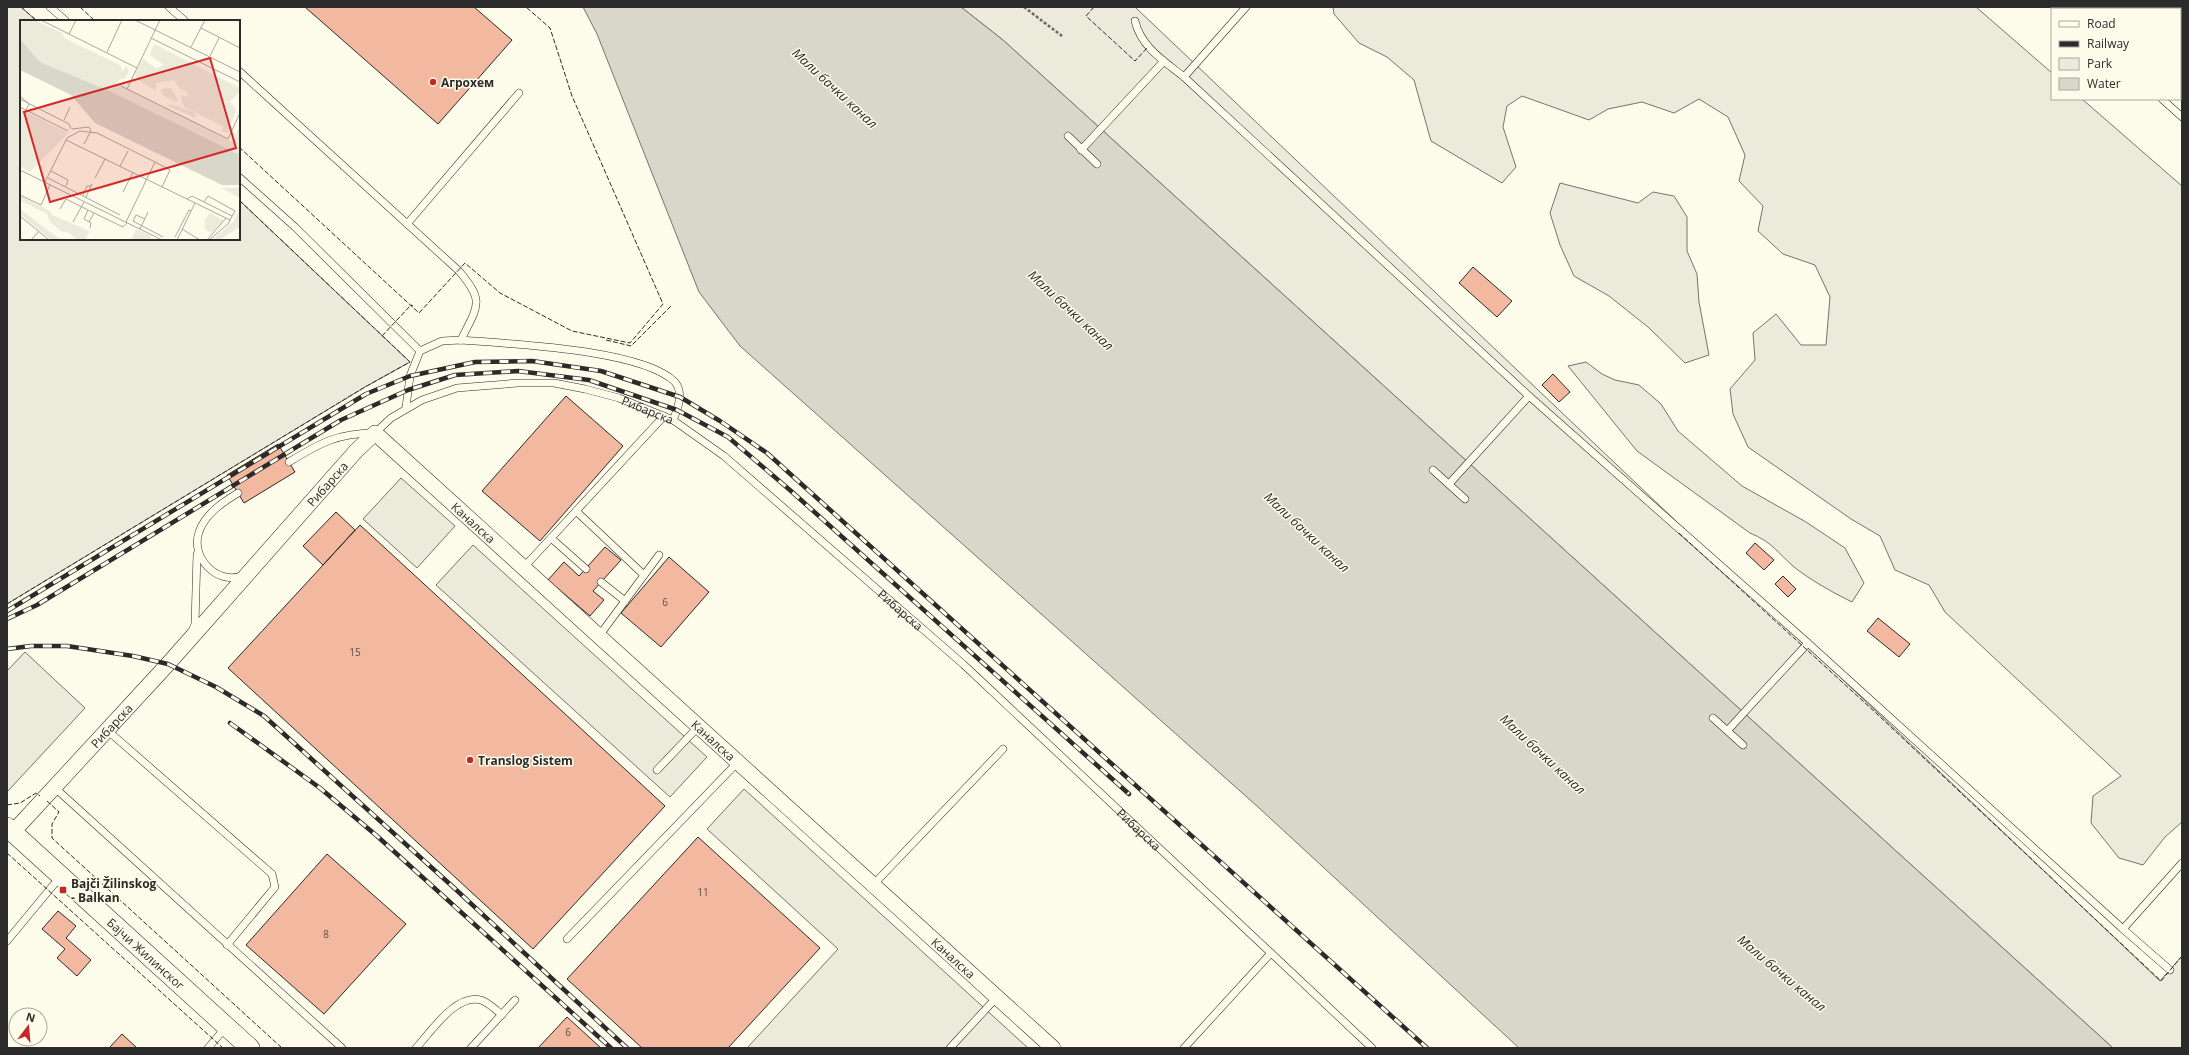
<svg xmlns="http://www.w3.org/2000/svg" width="2189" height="1055" font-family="'Open Sans',sans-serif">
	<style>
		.green { fill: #ecebdb; stroke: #74746e }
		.parking { fill: #eceadb; stroke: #74746e }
		.water { fill: #d8d7c9; stroke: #74746e }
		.building { fill: #f2b8a0; stroke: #2b2b2b }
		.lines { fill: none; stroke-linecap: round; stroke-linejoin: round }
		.service-casing { stroke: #2b2b2b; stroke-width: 8 }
		.minor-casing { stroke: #2b2b2b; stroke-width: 16 }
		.tertiary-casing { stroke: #2b2b2b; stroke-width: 20 }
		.path { stroke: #6a6964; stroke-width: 2.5; stroke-dasharray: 3 2; stroke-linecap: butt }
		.service { stroke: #fdfbea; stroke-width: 7 }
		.minor { stroke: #fdfbea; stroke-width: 15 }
		.tertiary { stroke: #fdfbea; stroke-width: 19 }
		.rail-casing { stroke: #2b2b2b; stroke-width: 4.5 }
		.rail { stroke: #fdfbea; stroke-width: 3; stroke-dasharray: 9; stroke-linecap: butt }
		.fence { stroke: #2b2b2b; stroke-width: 1; stroke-dasharray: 5 2; stroke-linecap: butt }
		.poi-dot { fill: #c62828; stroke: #fdfbea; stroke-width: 1.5 }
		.labels { text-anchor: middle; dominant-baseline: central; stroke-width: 3; stroke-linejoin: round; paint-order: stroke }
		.number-label { font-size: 10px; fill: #5d4e48 }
		.poi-label { font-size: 12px; font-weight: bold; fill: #2b2b2b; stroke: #fdfbea; text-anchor: start }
		.street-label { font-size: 12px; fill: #2b2b2b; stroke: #fdfbea }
		.water-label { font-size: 13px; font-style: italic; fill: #2b2b2b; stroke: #fdfbea }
		.inset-road { fill: none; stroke: #a9a89e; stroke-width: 1 }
		.view { fill: #d62828; fill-opacity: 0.15; stroke: #d62828; stroke-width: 2 }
		.inset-edge { fill: none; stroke: #2b2b2b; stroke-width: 2 }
	</style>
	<rect width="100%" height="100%" fill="#fdfbea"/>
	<path class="green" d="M7 7H21L37 21H21V239H239V200L410 362 365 387 7 604Z
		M961 7H1135L2160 981 2182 956V1048H2113L1003 40Z
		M1333 7H1976L2052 73V99H2082L2182 186V822L2165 837 2143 865 2119 858 2091 823 2093 796 2121 776 1945 612 1929 585 1895 570 1880 536 1851 519 1748 447 1733 414 1730 389 1755 360 1753 333 1776 314 1801 345H1826L1830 297 1815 265 1783 254 1758 231 1763 206 1739 181 1745 155 1728 117 1699 99 1674 113 1642 102 1608 109 1589 120 1522 96 1507 106 1503 127 1516 167 1502 183 1431 141 1414 80 1387 57 1359 43 1334 14Z
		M1560 183 1638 203 1653 192 1674 196 1687 217V251L1697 274 1699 302 1709 355 1685 363 1648 327 1609 296 1574 276 1560 245 1550 213Z
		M1586 362 1602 374 1615 380 1639 385 1661 404 1678 431 1742 486 1806 522 1845 548 1864 583 1852 602C1832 592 1812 581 1794 567 1777 552 1772 542 1750 533L1637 451 1568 366Z"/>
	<path class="parking" d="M401 478 455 526 417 568 363 519Z
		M473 545 707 757 670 797 436 585Z
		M25 652 85 708 7 792V671Z
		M744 789 1028 1048H747L838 949 707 829Z"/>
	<path class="water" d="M583 7H961L1003 40 2113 1048H1519L1258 807 740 346 699 292 597 34Z"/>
	<path class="building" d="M305 7H474L512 40 438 124Z
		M1473 267 1512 301 1497 317 1459 283Z
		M1553 374 1570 392 1559 402 1542 385Z
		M566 396 623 446 540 541 482 491Z
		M278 444 295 472 244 503 227 475Z
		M336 512 355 530 323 565 303 546Z
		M360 525 665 806 533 949 228 668Z
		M1755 543 1774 560 1764 570 1746 553Z
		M605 547 621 560 593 591 604 600 590 616 548 580 564 562 579 576Z
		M669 557 709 592 661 647 621 613Z
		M1783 576 1796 589 1788 597 1775 584Z
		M1878 618 1910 644 1899 657 1867 631Z
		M698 837 820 948 728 1048H642L567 979Z
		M327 854 406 924 324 1014 246 945Z
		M58 911 76 926 66 938 91 960 77 976 57 958 65 949 42 929Z
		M567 1017 601 1048H538Z
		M122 1034 137 1048H109Z"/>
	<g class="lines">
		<defs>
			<g id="service">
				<path d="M50 7 66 21"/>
				<path d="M169 7 185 21"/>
				<path d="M2060 7 2063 9"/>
				<path d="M1135 21C1141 47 1164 61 1184 77L1529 396 1808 643 2123 929 2182 863"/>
				<path d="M239 71 459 271C485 302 478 305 461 340"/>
				<path d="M1184 77 1246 7"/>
				<path d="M2162 99 2182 117"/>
				<path d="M1068 136 1097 164"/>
				<path d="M1081 150 1164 61"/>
				<path d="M239 177 295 227 420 351"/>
				<path d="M407 224 519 93"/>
				<path d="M406 407 410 376 420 351 442 341 461 340C509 344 642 349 675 382 684 393 678 409 673 420"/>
				<path id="s1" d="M289 462C320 443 338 433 375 433L391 418 422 400 457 388 518 383H554L585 389 619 398 673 420 724 456 963 664 1271 953"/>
				<path d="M1433 470 1465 499"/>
				<path d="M1449 484 1529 396"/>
				<path d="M238 493C223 502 205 514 199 532 190 557 217 585 241 576"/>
				<path d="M576 511 644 575"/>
				<path d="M551 538 664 416"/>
				<path d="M523 568 551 538 586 569"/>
				<path d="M601 582 625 601"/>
				<path d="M192 631 195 624 197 554"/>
				<path d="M599 636 659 555"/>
				<path d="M1713 718 1743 745"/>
				<path d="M107 730 272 874 275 887 227 945"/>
				<path d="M1728 730 1808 643"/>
				<path d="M657 770 699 726"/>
				<path d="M54 787 342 1048"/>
				<path d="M873 885 1003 749"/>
				<path d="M2123 929 2170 970"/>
				<path d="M567 939 738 762"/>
				<path d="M7 941 60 877"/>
				<path d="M208 1048 226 1027"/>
				<path d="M416 1048C431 1032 456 993 481 1000 489 1003 495 1009 502 1015"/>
				<path d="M471 1048 515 1000"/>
				<path d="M950 1048 997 997"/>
				<path d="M1184 1048 1271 953 1372 1048"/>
			</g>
			<g id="minor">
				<path id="s2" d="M13 832 168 664 356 451 375 433 1053 1048"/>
			</g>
			<g id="tertiary">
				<path id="s3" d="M7 827 250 1048"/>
			</g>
		</defs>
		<use href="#service" class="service-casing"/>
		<use href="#minor" class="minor-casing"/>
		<use href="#tertiary" class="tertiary-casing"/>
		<path class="path" d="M1024 7 1062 36"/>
		<use href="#service" class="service"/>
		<use href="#minor" class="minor"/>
		<use href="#tertiary" class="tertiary"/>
		<defs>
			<path id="rail" d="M2094 7 2096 9
				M2113 7 2115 9
				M2129 7 2131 9
				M2148 7 2150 9
				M2176 7 2178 9
				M2180 36 2182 38
				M2180 54 2182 56
				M2180 68 2182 69
				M2180 85 2182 87
				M7 611 366 394 410 376 475 362 532 361 601 371 680 397 720 421 767 453 1427 1048
				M7 619 37 605 341 420 408 390 455 375 518 371 589 380 677 410 728 437 791 491 1129 794
				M7 649 31 646H67L133 656 168 664 216 687 264 716 452 886 627 1048
				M230 723 320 788 377 836 611 1048"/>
		</defs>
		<use href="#rail" class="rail-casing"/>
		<use href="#rail" class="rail"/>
		<path class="fence" d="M21 7 37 21
			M80 7 95 21
			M1094 7 1086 16 1135 61 1147 48
			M239 147 419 313 465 263 500 293 572 331 630 343 663 304 572 96 550 28 526 7
			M382 336 411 305 413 306
			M606 340 631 346 672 305
			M1679 533 1876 713 2161 981 2182 956
			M7 604 365 387 410 362 239 200
			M47 801 59 812 52 824V838L282 1048
			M7 805 20 803 36 793 40 796
			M7 853 223 1048"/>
	</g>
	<g class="poi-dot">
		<circle cx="433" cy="82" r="4"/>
		<circle cx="470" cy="760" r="4"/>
		<rect x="59" y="886" width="8" height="8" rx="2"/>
	</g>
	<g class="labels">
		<g class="number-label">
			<text x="665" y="602">6</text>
			<text x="355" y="652">15</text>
			<text x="703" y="892">11</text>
			<text x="326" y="934">8</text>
			<text x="568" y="1032">6</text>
		</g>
		<g class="poi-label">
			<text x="441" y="82">Агрохем</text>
			<text x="478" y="760">Translog Sistem</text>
			<text x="71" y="883">Bajči Žilinskog<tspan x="71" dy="14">- Balkan</tspan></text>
		</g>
		<g class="street-label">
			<text stroke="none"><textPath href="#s1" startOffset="382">Рибарска</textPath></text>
			<text stroke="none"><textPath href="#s2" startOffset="469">Рибарска</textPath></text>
			<text stroke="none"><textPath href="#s2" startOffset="672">Каналска</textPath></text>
			<text stroke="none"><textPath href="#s1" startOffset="706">Рибарска</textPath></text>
			<text stroke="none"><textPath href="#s2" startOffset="145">Рибарска</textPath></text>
			<text stroke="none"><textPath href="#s2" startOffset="996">Каналска</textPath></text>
			<text stroke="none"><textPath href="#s1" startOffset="1030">Рибарска</textPath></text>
			<text stroke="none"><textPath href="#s3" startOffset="188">Бајчи Жилинског</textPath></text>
			<text stroke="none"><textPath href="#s2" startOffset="1320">Каналска</textPath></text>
		</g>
		<g class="water-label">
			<text transform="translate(835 88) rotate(43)">Мали бачки канал</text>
			<text transform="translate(1071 310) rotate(43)">Мали бачки канал</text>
			<text transform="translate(1307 532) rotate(43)">Мали бачки канал</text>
			<text transform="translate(1543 754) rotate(43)">Мали бачки канал</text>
			<text transform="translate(1782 973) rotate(40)">Мали бачки канал</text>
		</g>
	</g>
	<g transform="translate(20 20)">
		<rect width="220" height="220" fill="#fdfbea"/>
		<path d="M0 0H15L42 13 44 18 100 45 103 52 106 45 109 51 105 59H100L97 63 212 122 220 105V135L90 71 20 42 0 19ZM134 24 220 68V72L210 81 216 90 208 113 202 111 203 106 164 87 161 77 163 75 168 77 167 72 159 68 154 60 136 63V71L118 60 115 54 123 39 136 48 144 45 130 35ZM151 68 158 80 156 82 145 77 141 72V69ZM146 85H153L175 93 176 98ZM1 89 48 113 10 152 0 146ZM220 167V178L201 168H212ZM0 176 28 190 32 195 70 211 65 220H58L49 213 41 211 30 202 27 194 0 180ZM0 189 41 220H31L0 194ZM220 190V207L199 220H192L213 202ZM190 193 204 201 191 213 184 208 186 203 184 201ZM116 209 131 216 130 220H111Z" fill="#ecebdb"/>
		<path d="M0 19 20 42 90 71 220 135V165H202L75 103 51 75 0 50Z" fill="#d8d7c9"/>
		<path class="inset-road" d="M21 0 117 48M115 0 220 52M181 8 220 28M49 14 56 0M131 18 220 62M171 27 185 0M87 32 102 0M190 36 199 18M101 66 208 119 220 93M107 69 140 0M0 76 9 84 6 90M0 79 49 104 51 109M0 87 48 111M44 100 50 87M52 109 69 107 71 111M46 120 210 200M64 124 71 111M100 146 108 131M0 150 142 220M31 151 48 160 46 166M28 158 100 195M75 158 85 139M25 162 47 118 60 111 77 113 135 142M103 172 113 152M0 175 21 185 30 165M63 175 67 166H71M66 177 72 164M167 179 172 176 212 196M184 182 188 176 215 191 208 204 189 220M40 189 46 179 74 193 69 202M68 190 64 199 71 203 70 208M74 193 103 207 107 203M0 196 29 220M125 199 116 195 113 201 143 217M53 202 64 182M106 202 135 142 150 150 142 167M120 209 128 192M162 209 180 220M155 217 169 190 171 191M11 220 19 211M157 220 175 183M187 220 206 198"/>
		<path class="view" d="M190 38 216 128 30 182 4 92Z"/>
		<rect width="220" height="220" class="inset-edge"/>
	</g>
	<rect width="2189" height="1055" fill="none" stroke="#2b2b2b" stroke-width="16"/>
	<rect x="2051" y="8" width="130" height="92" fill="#fdfbea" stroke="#a9a89e"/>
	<rect x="2059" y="21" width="20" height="6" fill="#fdfbea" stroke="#a9a89e"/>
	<text x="2087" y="28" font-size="12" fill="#2b2b2b">Road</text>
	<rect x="2059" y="41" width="20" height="6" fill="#2b2b2b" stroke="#a9a89e"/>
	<text x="2087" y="48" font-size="12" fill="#2b2b2b">Railway</text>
	<rect x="2059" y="58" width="20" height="12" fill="#ecebdb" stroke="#a9a89e"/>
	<text x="2087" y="68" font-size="12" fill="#2b2b2b">Park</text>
	<rect x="2059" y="78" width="20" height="12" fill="#d8d7c9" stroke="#a9a89e"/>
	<text x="2087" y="88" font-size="12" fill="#2b2b2b">Water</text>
	<g transform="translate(28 1027) rotate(16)"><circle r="19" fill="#fdfbea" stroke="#a9a89e"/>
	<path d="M0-3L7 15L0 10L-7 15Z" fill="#c62828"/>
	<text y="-6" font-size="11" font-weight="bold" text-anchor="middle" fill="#2b2b2b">N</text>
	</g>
</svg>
